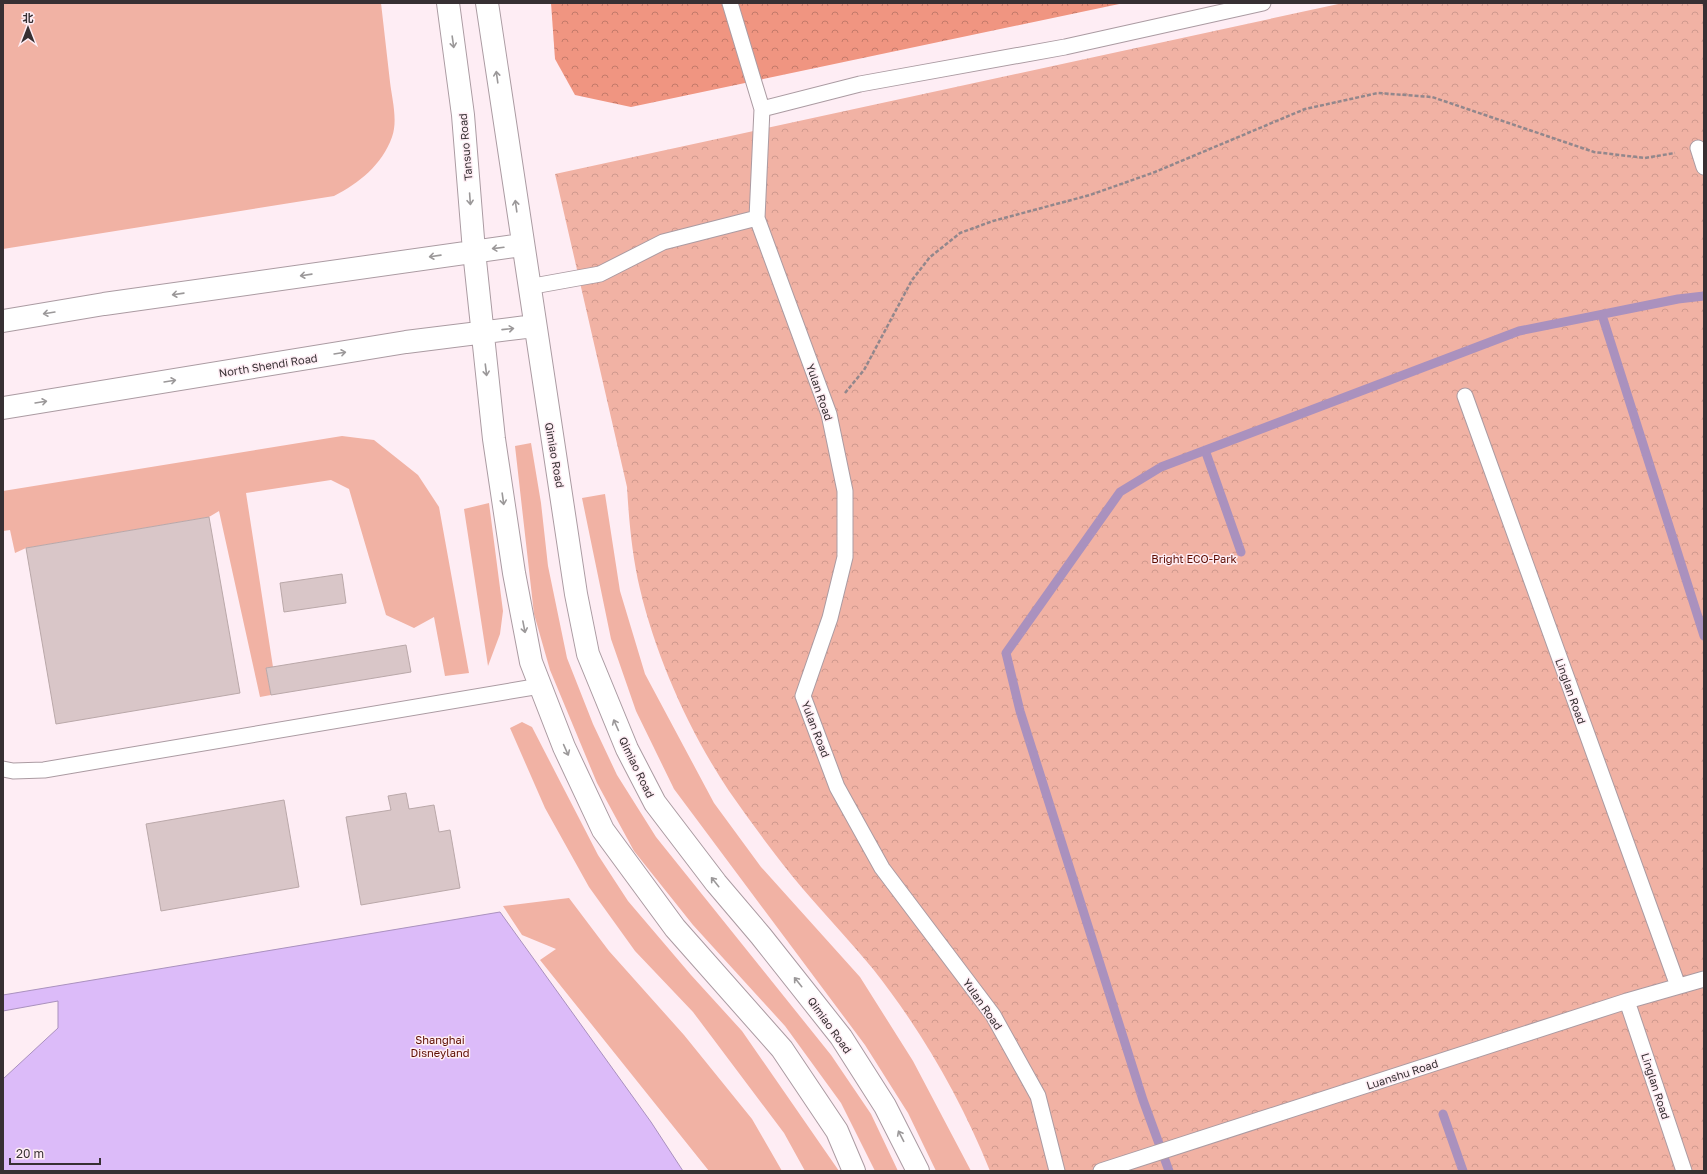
<svg xmlns="http://www.w3.org/2000/svg" width="1707" height="1174" font-family="'Golos Text','Noto Sans SC',sans-serif">
	<style>
		.green { fill: #f1b2a4 }
		.forest { fill: url(#forest-crowns) }
		.park { fill: url(#park-crowns) }
		.water { fill: #dcbbf9; stroke: #aa91be }
		.lines { fill: none; stroke-linecap: round; stroke-linejoin: round }
		.stream { stroke: #aa91be; stroke-width: 9 }
		.building { fill: #d9c6c8; stroke: #baa8a9 }
		.lane-casing { stroke: #ab9ba2; stroke-width: 17 }
		.secondary-casing { stroke: #ab9ba2; stroke-width: 24 }
		.path { stroke: #92878c; stroke-width: 2.5; stroke-dasharray: 4 2; stroke-linecap: butt }
		.lane { stroke: #fff; stroke-width: 15 }
		.secondary { stroke: #fff; stroke-width: 22 }
		.oneway { stroke: #9b9899 }
		.labels { text-anchor: middle; dominant-baseline: central; stroke-width: 3; stroke-linejoin: round; paint-order: stroke }
		.street-label { font-size: 11px; fill: #373033; stroke: #feedf4 }
		.park-label { font-size: 11px; fill: #5d0c00; stroke: #feedf4 }
	</style>
	<defs>
		<pattern id="forest-crowns" width="20" height="18" patternUnits="userSpaceOnUse"><rect width="20" height="18" fill="#f09581"/><path d="M2 6a3 3 0 1 1 6 0M12 15a3 3 0 1 1 6 0" fill="none" stroke="#c37a6a"/></pattern>
		<pattern id="park-crowns" width="20" height="18" patternUnits="userSpaceOnUse"><rect width="20" height="18" fill="#f1b2a4"/><path d="M2 6a3 3 0 1 1 6 0M12 15a3 3 0 1 1 6 0" fill="none" stroke="#cf998e"/></pattern>
	</defs>
	<rect width="100%" height="100%" fill="#feedf4"/>
	<path class="green" d="M3 3H381C384 29 387 56 390 82 392 99 398 120 392 137 382 165 359 183 334 196L3 249Z
		M342 436 374 440 418 475 439 507 469 673 445 676 434 617 414 628 386 615 349 489 331 480 246 493 273 667 266 668 271 695 260 697 219 511 209 517 26 548 15 553 10 530 3 531V491Z
		M531 443 541 503 548 566 567 658 593 724 617 775 656 837 831 1055 871 1114 898 1171H875L841 1103 785 1026 693 925 634 851 597 783 550 670 534 614 515 446Z
		M605 494 620 591 645 674 714 803 761 867 860 977 913 1061 971 1171H936L908 1113 865 1045 674 789 636 711 611 639 582 498Z
		M489 503 503 611 500 634 488 666 464 509Z
		M522 722 532 727 598 855 628 901 691 975 742 1031 839 1171H805L784 1133 693 1012 635 951 589 887 545 808 510 728Z
		M569 898 609 951 684 1035 752 1119 782 1171H709L540 960 556 949 522 935 503 906Z"/>
	<path class="forest" d="M551 3H1124L631 107 575 95 555 59Z"/>
	<path class="park" d="M1343 3H1704V1171H990C961 1099 922 1031 873 969 851 942 826 916 803 889 777 858 752 824 729 791 690 733 656 657 640 589 632 555 629 521 627 487L555 174Z"/>
	<path class="water" d="M500 912 651 1122 683 1171H3V1079L58 1028V1001L3 1011V995Z"/>
	<g class="lines">
		<path class="stream" d="M1602 315 1704 636
			M1205 450 1241 552
			M1443 1114 1463 1171
			M1169 1171 1143 1100 1020 711 1006 653 1120 492 1161 467 1519 331 1678 299 1704 296"/>
	</g>
	<path class="building" d="M209 517 240 693 56 724 26 548Z
		M342 574 346 603 284 612 280 583Z
		M406 645 411 672 271 695 266 668Z
		M406 793 409 809 434 805 439 832 450 830 460 888 361 905 346 817 391 810 388 796Z
		M284 800 299 887 161 911 146 824Z"/>
	<g class="lines">
		<defs>
			<path id="lane" d="M730 3 762 109
				M1698 148 1704 167
				M757 218 829 414 845 491V557L830 618 803 696 837 787 882 868 993 1015 1038 1096 1057 1171
				M528 287 600 274 663 242 757 218 762 109 860 84 1065 47 1263 3
				M1465 396 1678 986
				M3 769 13 771 44 770 540 686
				M1627 1001 1684 1171
				M1101 1171 1627 1001 1704 979"/>
			<path id="secondary" d="M448 3 463 115 474 251 494 439 514 573 531 662 564 747 603 830 675 928 782 1049 837 1131 854 1171
				M487 3 576 594 588 654 627 749 655 803 716 883 761 936 841 1037 885 1106 918 1171
				M3 321 104 304 522 245
				M3 408 406 342 534 326"/>
		</defs>
		<use href="#lane" class="lane-casing"/>
		<use href="#secondary" class="secondary-casing"/>
		<path class="path" d="M845 393 864 370 912 280 930 257 960 233 993 221 1090 195 1155 172 1305 109 1378 93 1432 97 1594 152 1645 158 1675 153"/>
		<use href="#lane" class="lane"/>
		<use href="#secondary" class="secondary"/>
	</g>
	<defs><path id="oneway-shaft" d="M-6 0H5M1.5-3L5.5 0L1.5 3" fill="none" stroke-width="1.6" stroke-linecap="round" stroke-linejoin="round"/></defs>
	<g class="oneway">
		<use href="#oneway-shaft" transform="translate(453 42) rotate(82)"/>
		<use href="#oneway-shaft" transform="translate(497 77) rotate(-98)"/>
		<use href="#oneway-shaft" transform="translate(470 199) rotate(86)"/>
		<use href="#oneway-shaft" transform="translate(516 206) rotate(-98)"/>
		<use href="#oneway-shaft" transform="translate(498 248) rotate(173)"/>
		<use href="#oneway-shaft" transform="translate(435 256) rotate(172)"/>
		<use href="#oneway-shaft" transform="translate(306 275) rotate(172)"/>
		<use href="#oneway-shaft" transform="translate(178 294) rotate(172)"/>
		<use href="#oneway-shaft" transform="translate(49 313) rotate(171)"/>
		<use href="#oneway-shaft" transform="translate(508 329) rotate(-6)"/>
		<use href="#oneway-shaft" transform="translate(340 353) rotate(-9)"/>
		<use href="#oneway-shaft" transform="translate(486 370) rotate(83)"/>
		<use href="#oneway-shaft" transform="translate(170 381) rotate(-9)"/>
		<use href="#oneway-shaft" transform="translate(41 402) rotate(-9)"/>
		<use href="#oneway-shaft" transform="translate(503 499) rotate(82)"/>
		<use href="#oneway-shaft" transform="translate(524 627) rotate(79)"/>
		<use href="#oneway-shaft" transform="translate(616 725) rotate(-114)"/>
		<use href="#oneway-shaft" transform="translate(566 750) rotate(66)"/>
		<use href="#oneway-shaft" transform="translate(715 882) rotate(-129)"/>
		<use href="#oneway-shaft" transform="translate(798 982) rotate(-129)"/>
		<use href="#oneway-shaft" transform="translate(901 1136) rotate(-117)"/>
	</g>
	<g class="labels">
		<g class="street-label">
			<text transform="translate(465 147) rotate(-95)">Tansuo Road</text>
			<text transform="translate(268 365) rotate(-9)">North Shendi Road</text>
			<text transform="translate(820 392) rotate(71)">Yulan Road</text>
			<text transform="translate(555 455) rotate(80)">Qimiao Road</text>
			<text transform="translate(1571 691) rotate(70)">Linglan Road</text>
			<text transform="translate(816 729) rotate(69)">Yulan Road</text>
			<text transform="translate(637 767) rotate(64)">Qimiao Road</text>
			<text transform="translate(983 1004) rotate(55)">Yulan Road</text>
			<text transform="translate(830 1025) rotate(54)">Qimiao Road</text>
			<text transform="translate(1402 1074) rotate(-18)">Luanshu Road</text>
			<text transform="translate(1656 1086) rotate(72)">Linglan Road</text>
		</g>
		<g class="park-label">
			<text x="1194" y="558">Bright ECO-Park</text>
			<text x="440" y="1039">Shanghai<tspan x="440" dy="13">Disneyland</tspan></text>
		</g>
	</g>
	<rect width="1707" height="1174" fill="none" stroke="#373033" stroke-width="8"/>
	<g transform="translate(28 28)" stroke="#feedf4" stroke-width="3" paint-order="stroke">
	<path d="M0-3L7 15L0 10L-7 15Z" fill="#373033"/>
	<text y="-6" font-size="11" font-weight="bold" text-anchor="middle" fill="#373033">北</text>
	</g>
	<path d="M10 1158v6h90v-6" fill="none" stroke="#373033" stroke-width="2"/>
	<text x="16" y="1158" font-size="12" fill="#373033" stroke="#feedf4" stroke-width="3" paint-order="stroke">20 m</text>
</svg>
